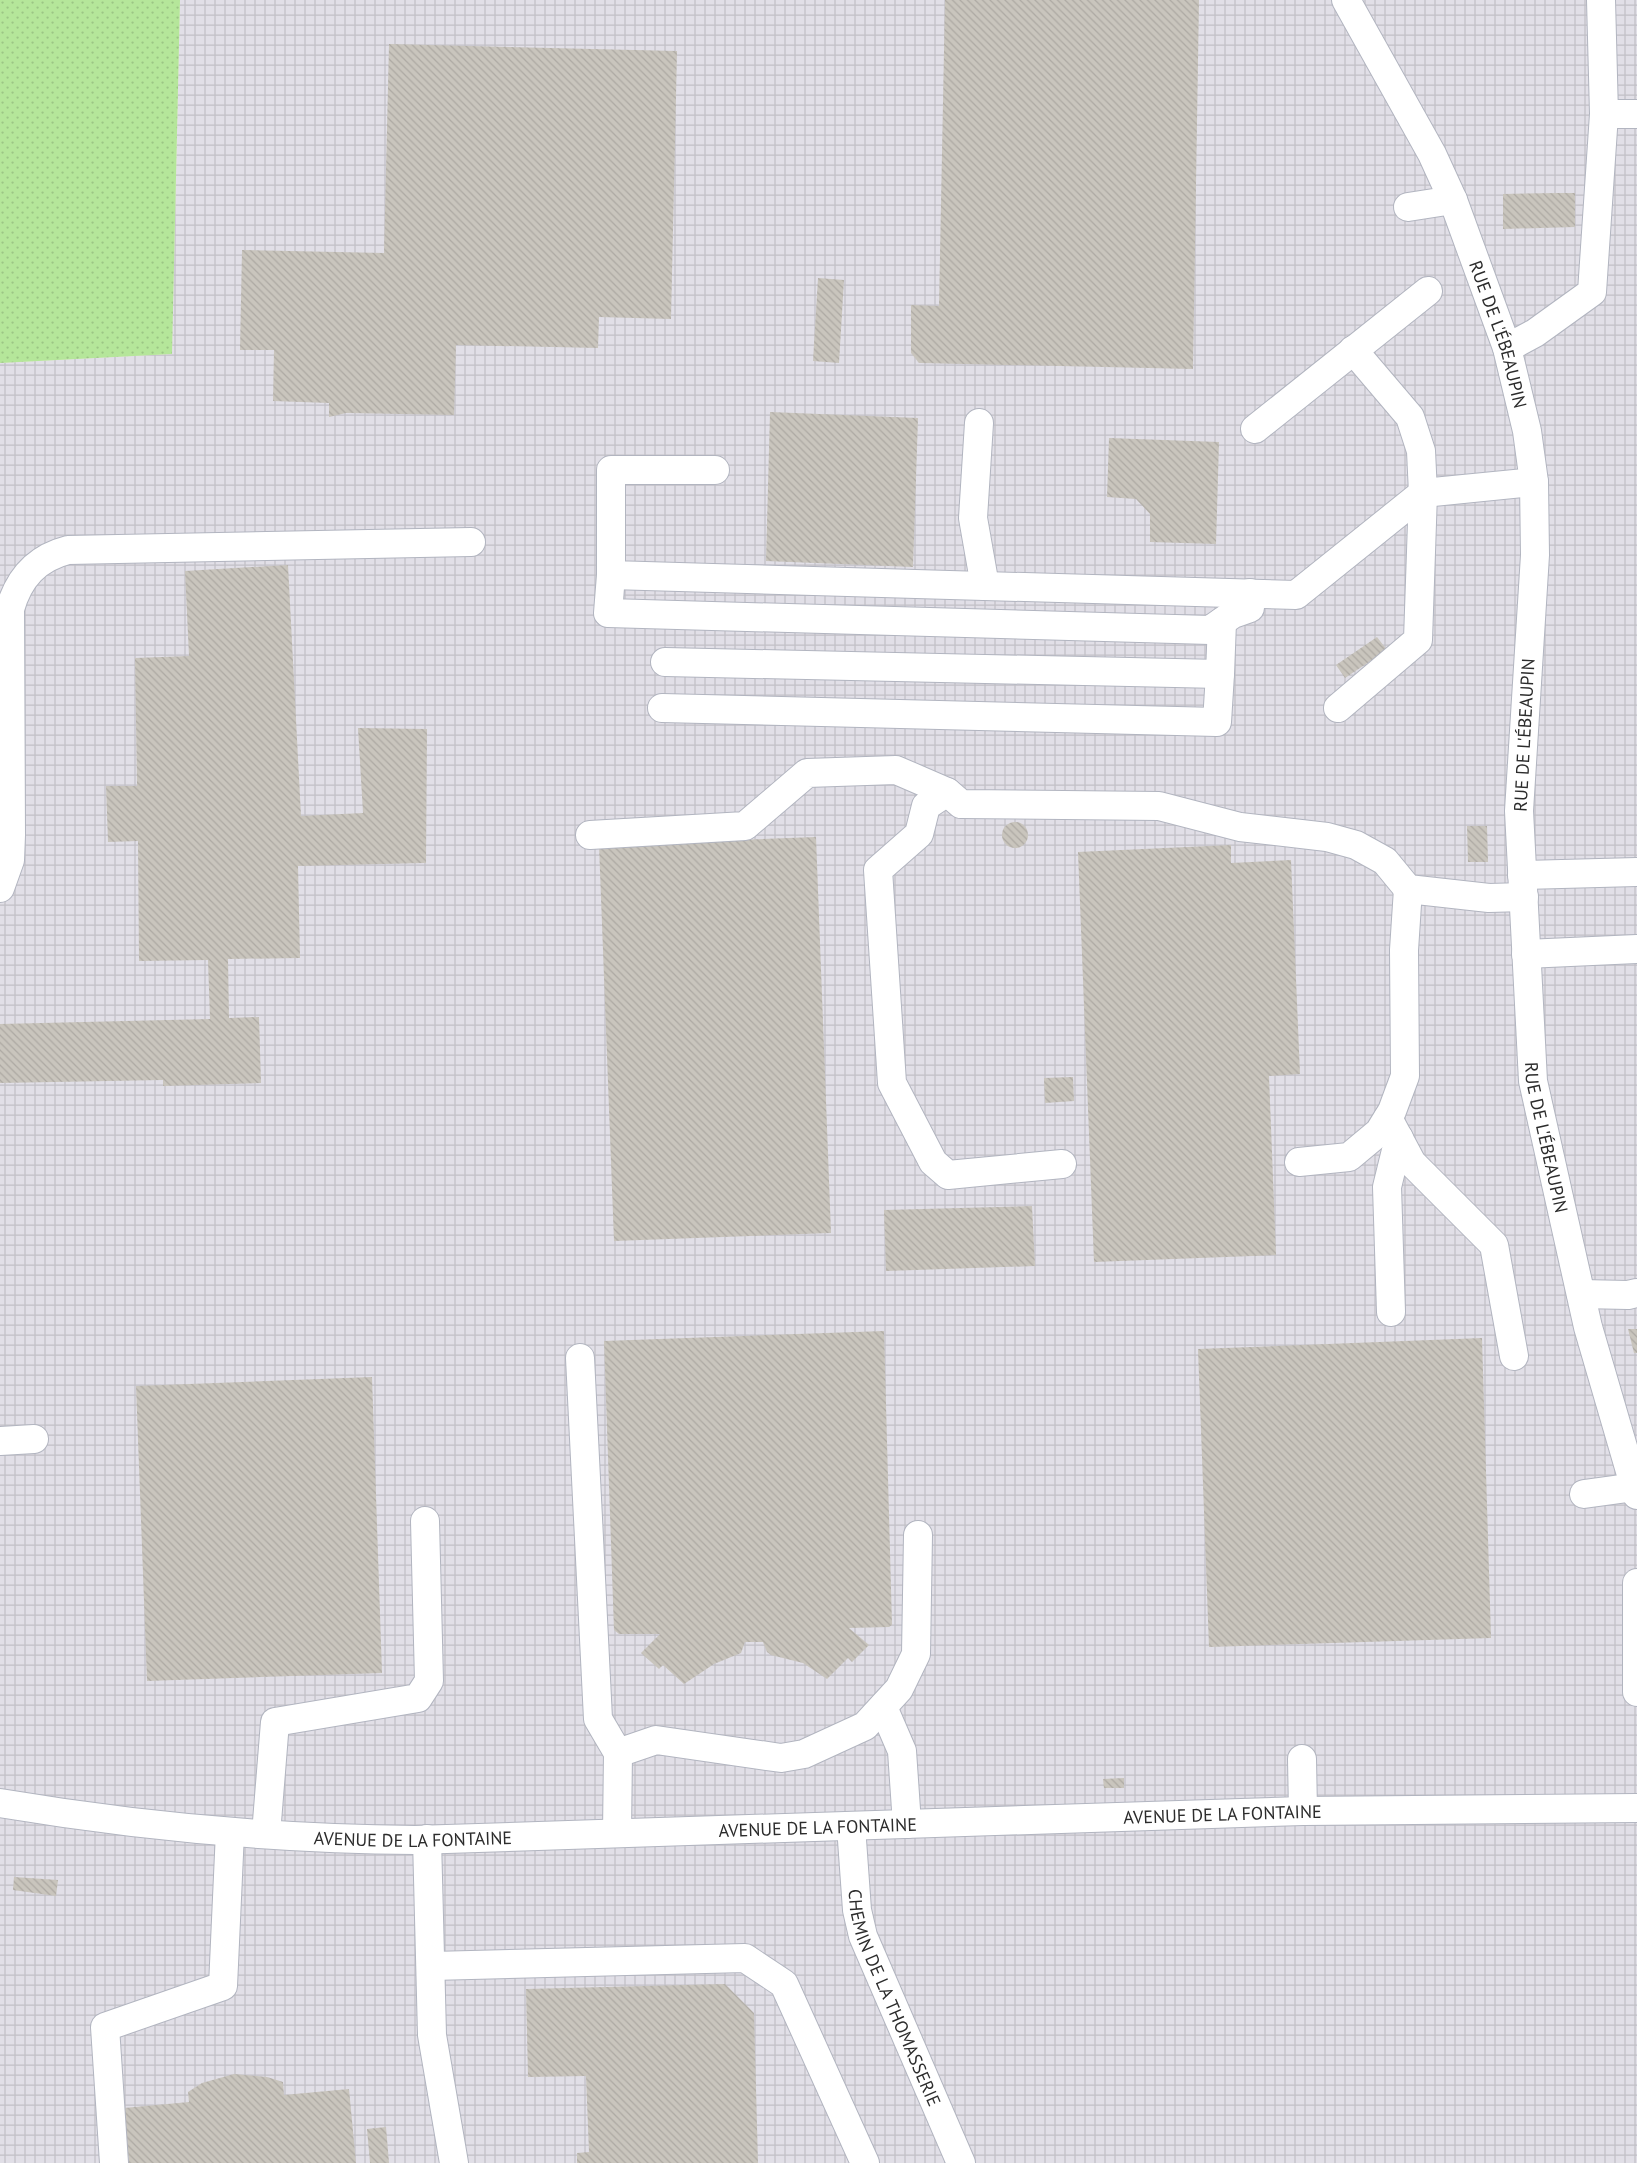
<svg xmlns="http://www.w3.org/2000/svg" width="1637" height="2163" font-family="'PT Sans',sans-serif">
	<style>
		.industrial { fill: url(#industrial-grid) }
		.grass { fill: url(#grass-dots) }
		.building { fill: url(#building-back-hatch) }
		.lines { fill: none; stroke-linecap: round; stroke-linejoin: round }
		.minor-casing { stroke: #b2b5c0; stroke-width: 30 }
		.minor { stroke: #fff; stroke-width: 28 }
		.labels { text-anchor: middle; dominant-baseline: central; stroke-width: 5; stroke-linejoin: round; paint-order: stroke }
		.street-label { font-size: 18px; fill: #2c2c2c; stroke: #fff }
	</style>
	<defs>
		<pattern id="industrial-grid" width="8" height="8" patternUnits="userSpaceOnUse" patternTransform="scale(1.25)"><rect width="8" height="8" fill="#e1dfe7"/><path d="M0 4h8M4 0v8" fill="none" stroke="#c1c0c6"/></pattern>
		<pattern id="grass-dots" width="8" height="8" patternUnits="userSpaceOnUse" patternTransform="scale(1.25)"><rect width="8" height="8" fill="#b5e69a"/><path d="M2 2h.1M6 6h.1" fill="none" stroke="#9cc585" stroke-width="1.8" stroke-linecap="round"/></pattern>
		<pattern id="building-back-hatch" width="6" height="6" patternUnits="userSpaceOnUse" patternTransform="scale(1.25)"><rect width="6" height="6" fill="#c9c5bd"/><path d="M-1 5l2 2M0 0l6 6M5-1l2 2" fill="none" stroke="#ada9a3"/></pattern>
	</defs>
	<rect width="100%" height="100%" fill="#eee7df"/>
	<path class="industrial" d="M180 0H1637V2163H0V363L172 354Z"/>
	<path class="grass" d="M0 0H180L172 354 0 363Z"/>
	<path class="building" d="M945 0H1199L1193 369 919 363 911 353V305L939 306Z
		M389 44 677 51 671 319 599 317 598 348 456 345 454 415 346 413 329 417V403L273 401 274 350H240L242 250 384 253Z
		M1558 193H1575V227L1503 229V194Z
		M818 278 844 280 839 363 813 361Z
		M770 412 918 418 913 567 766 561Z
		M1109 438 1219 442 1216 544 1150 542V514L1136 499 1107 497Z
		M288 565 301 816 363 813 358 728 427 729 426 863 298 866 300 958 228 959 229 1018 259 1017 261 1083 163 1086V1080L0 1083V1024L210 1019 208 960 139 961 138 841 108 842 106 786H137L135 658 189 656 185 571Z
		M1377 637 1387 650 1345 678 1336 665Z
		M1002 835a13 13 0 1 1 26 0a13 13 0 1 1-26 0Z
		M1467 826H1487L1488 862H1468Z
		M816 837 831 1233 614 1241 599 845Z
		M1231 845V863L1291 860 1300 1074 1269 1076 1276 1255 1094 1262 1078 852Z
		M1073 1077 1074 1101 1045 1103 1044 1078Z
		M1032 1206 1035 1266 886 1271 884 1210Z
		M1628 1329H1637V1353H1634Z
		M884 1331 892 1625 889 1627 849 1628 869 1645 852 1662 848 1658 827 1679 803 1663 771 1655 767 1652 763 1642H745L741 1653 714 1664 684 1684 663 1665 659 1669 641 1653 660 1634H619L614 1630 604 1341Z
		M1482 1338 1491 1638 1209 1647 1198 1349Z
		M372 1377 382 1673 147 1681 136 1386Z
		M1124 1778V1788H1104L1103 1779Z
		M14 1877 58 1880 56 1896 13 1890Z
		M725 1984 754 2013 758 2163H577V2153L589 2152 586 2076 528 2077 526 1989Z
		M234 2074 267 2077 283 2082 284 2095 349 2089 356 2163H129L124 2108 189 2102 188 2092 202 2083Z
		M386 2127 389 2163H370L367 2129Z"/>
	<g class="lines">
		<defs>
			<g id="minor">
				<path id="s1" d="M1346 0 1432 154 1453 200 1507 348 1527 431 1534 482 1535 555 1519 811 1533 1081 1588 1327 1637 1495"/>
				<path d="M1604 114H1637"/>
				<path d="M1408 207 1453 200"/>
				<path d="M1507 348 1535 333 1592 292 1604 114 1601 0"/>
				<path d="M979 423 973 518 985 586"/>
				<path d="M1255 429 1428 291"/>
				<path d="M715 470H611V575L1296 595 1423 493 1534 482"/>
				<path d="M611 575 608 613 1210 630 1233 614 1250 608V593"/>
				<path d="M665 662 1220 674 1222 622"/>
				<path d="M662 708 1217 722 1220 674"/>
				<path d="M1338 708 1418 640 1423 493 1421 451 1410 417 1353 350"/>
				<path d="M590 835 745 826 807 773 896 770 947 792"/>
				<path d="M1522 875 1637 872"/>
				<path d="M0 888 10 860 11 835 10 609C19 577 37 558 68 550L471 542"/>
				<path d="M1526 954 1637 949"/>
				<path d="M1388 1118 1412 1163 1494 1245 1514 1356"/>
				<path d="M1299 1162 1349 1157 1379 1132 1392 1111 1405 1076 1404 950 1408 889"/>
				<path d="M1062 1164 948 1175 933 1162 892 1083 878 870 919 834 926 806 947 792 961 804 1159 806 1240 827 1327 837 1356 845 1385 861 1408 889 1489 898 1524 897"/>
				<path d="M1581 1294 1628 1295 1637 1293"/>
				<path d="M1391 1312 1387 1187 1399 1138"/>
				<path d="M580 1358 598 1719 618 1753 617 1833"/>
				<path d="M0 1441 34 1439"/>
				<path d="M1584 1494 1635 1487"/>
				<path d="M1637 1583V1692"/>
				<path d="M883 1707 902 1751 907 1824"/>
				<path d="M618 1753 656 1740 781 1758 804 1754 865 1726 899 1689 916 1654 918 1535"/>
				<path d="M1302 1759 1303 1811"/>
				<path id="s2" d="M0 1803C137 1826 276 1839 415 1840L1303 1811 1637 1808"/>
				<path id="s3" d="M851 1826 857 1910 863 1936 961 2163"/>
				<path d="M266 1834 275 1722 418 1698 429 1681 425 1521"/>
				<path d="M427 1839 432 2035 454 2163"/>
				<path d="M432 1966 745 1958 784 1984 865 2163"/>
				<path d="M114 2163 105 2027 223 1986 230 1832"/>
			</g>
		</defs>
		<use href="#minor" class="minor-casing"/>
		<use href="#minor" class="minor"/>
	</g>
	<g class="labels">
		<g class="street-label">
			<text stroke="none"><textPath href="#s1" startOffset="369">RUE DE L'ÉBEAUPIN</textPath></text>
			<text transform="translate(1524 735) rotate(-87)">RUE DE L'ÉBEAUPIN</text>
			<text stroke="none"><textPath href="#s1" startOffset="1179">RUE DE L'ÉBEAUPIN</textPath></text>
			<text stroke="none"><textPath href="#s2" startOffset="1225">AVENUE DE LA FONTAINE</textPath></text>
			<text stroke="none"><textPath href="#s2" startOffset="820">AVENUE DE LA FONTAINE</textPath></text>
			<text stroke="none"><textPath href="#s2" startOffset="415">AVENUE DE LA FONTAINE</textPath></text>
			<text stroke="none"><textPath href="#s3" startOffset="179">CHEMIN DE LA THOMASSERIE</textPath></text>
		</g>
	</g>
</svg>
